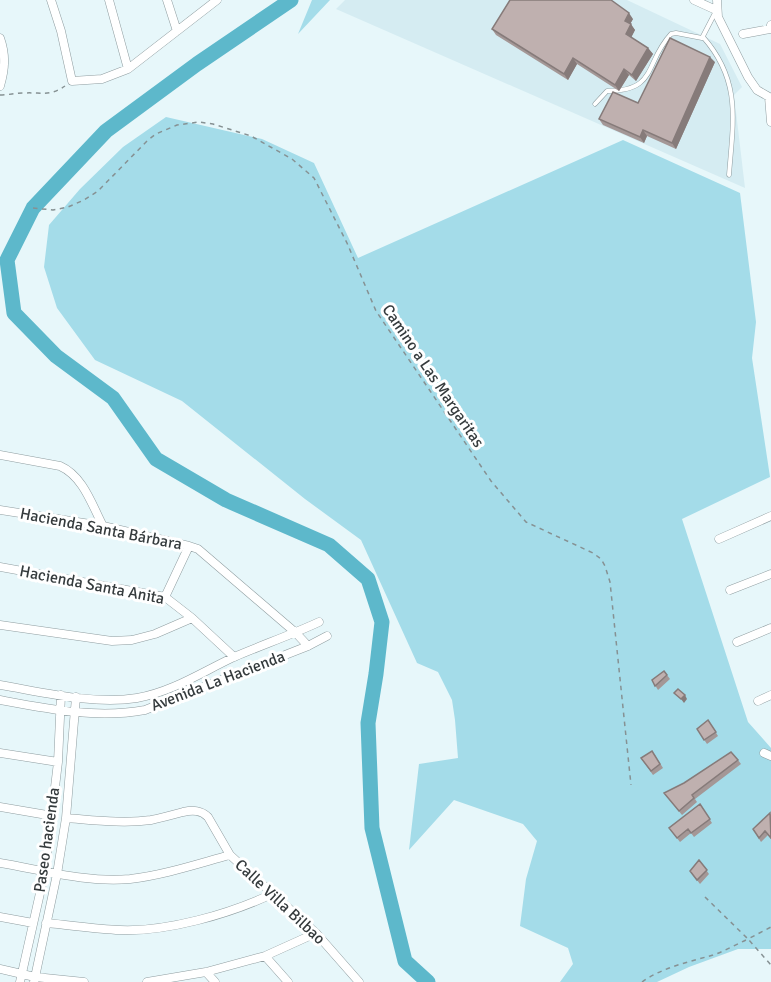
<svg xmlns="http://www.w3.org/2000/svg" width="771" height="982" font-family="Signika,sans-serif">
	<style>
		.built { fill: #d5ecf2 }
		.green { fill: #a4dce9 }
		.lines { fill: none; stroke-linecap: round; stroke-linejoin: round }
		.river { stroke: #5db8cb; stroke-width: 15 }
		.lane-casing { stroke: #8f9da0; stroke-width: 5 }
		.street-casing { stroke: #8f9da0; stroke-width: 9 }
		.path { stroke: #869193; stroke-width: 1.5; stroke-dasharray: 4.5 4.5; stroke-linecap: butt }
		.lane { stroke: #fff; stroke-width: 4 }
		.street { stroke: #fff; stroke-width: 8 }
		.wall { fill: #a49796 }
		.shaded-wall { fill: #867b7a }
		.building { fill: #bfb0af; stroke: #867b7a; stroke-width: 1.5 }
		.labels { text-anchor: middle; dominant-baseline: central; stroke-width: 6; stroke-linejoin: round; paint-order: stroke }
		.street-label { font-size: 16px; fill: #353b3d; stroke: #fff }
	</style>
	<rect width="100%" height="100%" fill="#e7f7fa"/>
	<path class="built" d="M345 0H627L720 44 742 87 734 95 745 188 336 9Z"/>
	<path class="green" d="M312 0H330L298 34Z
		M166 117 262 139 314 163 358 258 623 140 740 193 756 322 752 358 770 477 682 519 748 722 771 748V949H738L689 967 657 982H560L573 964 568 948 520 926 526 879 537 841 523 824 454 800 409 850 419 764 458 758 455 720 452 700 438 672 417 663 361 540 305 499 182 401 95 360 57 308 44 267 49 225 80 189 123 147Z"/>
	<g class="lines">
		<path class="river" d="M291 0 197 64 106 131 33 208 7 260 14 313 56 356 113 398 156 459 226 500 329 545 368 579 382 622 376 674 368 723 372 828 405 961 428 982"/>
		<defs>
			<path id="lane" d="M703 37C742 81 733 122 729 175
				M595 104 607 91C658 91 644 63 671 34L676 33 702 38 716 11"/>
			<path id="street" d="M51 0 61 31 72 81 102 79 128 69 217 0
				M109 0 128 69
				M167 0 177 31
				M694 0 716 10
				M717 0 718 17 748 77 757 90 771 98
				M743 34 770 29 771 25
				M0 38C6 55 5 69 0 86
				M769 97 771 122
				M0 455 60 466C83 476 92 505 103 526
				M0 510 103 526 189 546 198 549 296 633 308 646
				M719 539 771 516
				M0 567 165 597 192 618 234 657
				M730 590 771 574
				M165 597 189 546
				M0 625 112 641 132 640 155 634 192 618
				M737 642 771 628
				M0 685C42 692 94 705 137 698 172 692 202 672 234 657 262 645 291 635 319 622
				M0 700C48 709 97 719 145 710L308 646 327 636
				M758 701 771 695
				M0 753 58 762
				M764 753 771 756
				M0 807 53 816
				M66 818C93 820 123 824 151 820 161 818 172 815 183 812 193 810 201 810 208 817L230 855 316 933 359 982
				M0 863C42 870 87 883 130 879 164 875 197 864 230 855
				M0 917 33 923
				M46 923C70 925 95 929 120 930 167 932 229 914 272 894
				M265 956 288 982
				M0 969 35 977 84 982
				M206 972 215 982
				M20 982 45 871 58 762 61 695
				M34 982 57 874 66 818 76 697
				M147 982 206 972 265 956 316 933"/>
		</defs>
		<use href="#lane" class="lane-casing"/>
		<use href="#street" class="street-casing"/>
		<path class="path" d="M0 95C8 95 16 93 24 93 42 92 49 97 65 86
			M33 208 53 210 68 207 84 200 98 191 148 140 156 134 177 125 199 122 213 124 251 136 292 159 314 178 347 243 376 311 491 481 526 522 593 553 601 559 605 566 610 582 631 785
			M705 897 748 939 771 927
			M642 982C663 967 689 962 713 955 725 951 737 944 748 939L771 965"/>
		<use href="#lane" class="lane"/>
		<use href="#street" class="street"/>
	</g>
	<path class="wall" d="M633 19 630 24 635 30 631 37 648 48 653 54 636 81 629 75 619 91 577 64 568 80 496 35 492 29Z
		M715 62 676 149 647 136 644 143 603 125 599 119 638 103Z
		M664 671 670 679 658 690 652 680Z
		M708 720 718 736 707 744 697 729Z
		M655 755 663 768 653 775 641 758Z
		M738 760 741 764 695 799 697 802 682 815 664 793Z
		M700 804 712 823 694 837 691 833 680 842 669 828Z
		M771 814V839L768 835 761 842 753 829Z
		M699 860 709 874 700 884 690 871Z"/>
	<path class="shaded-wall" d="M629 13 633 19 629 26 625 21Z
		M631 24 635 30 630 40 626 34Z
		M648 48 653 54 636 81 632 75Z
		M710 57 715 62 676 149 672 143Z
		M573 58 577 64 568 80 564 74Z
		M624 69 629 75 619 91 615 85Z
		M643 130 647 136 644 143 640 137Z
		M685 695 687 699 684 703 681 699Z"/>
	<path class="building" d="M510 0H611L629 13 625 21 631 24 626 34 648 48 632 75 624 69 615 85 573 58 564 74 492 29Z
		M670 38 710 57 672 143 643 130 640 137 599 119 613 92 638 103Z
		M664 671 667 675 655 686 652 680Z
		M678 689 685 695 681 699 674 693Z
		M708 720 716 732 704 740 697 729Z
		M652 751 660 764 651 771 641 758Z
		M731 752 738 760 692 795 694 798 679 811 664 793 684 783Z
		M700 804 710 819 691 833 688 829 677 838 669 828Z
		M770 813 771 838 765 831 759 838 753 829Z
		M699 860 707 870 697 880 690 871Z"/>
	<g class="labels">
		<g class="street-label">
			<text transform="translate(433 376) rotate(56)">Camino a Las Margaritas</text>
			<text transform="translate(101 529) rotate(11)">Hacienda Santa Bárbara</text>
			<text transform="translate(92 585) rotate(11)">Hacienda Santa Anita</text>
			<text transform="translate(218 681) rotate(-21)">Avenida La Hacienda</text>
			<text transform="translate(47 840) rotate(-82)">Paseo hacienda</text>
			<text transform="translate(280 902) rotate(43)">Calle Villa Bilbao</text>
		</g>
	</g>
</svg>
